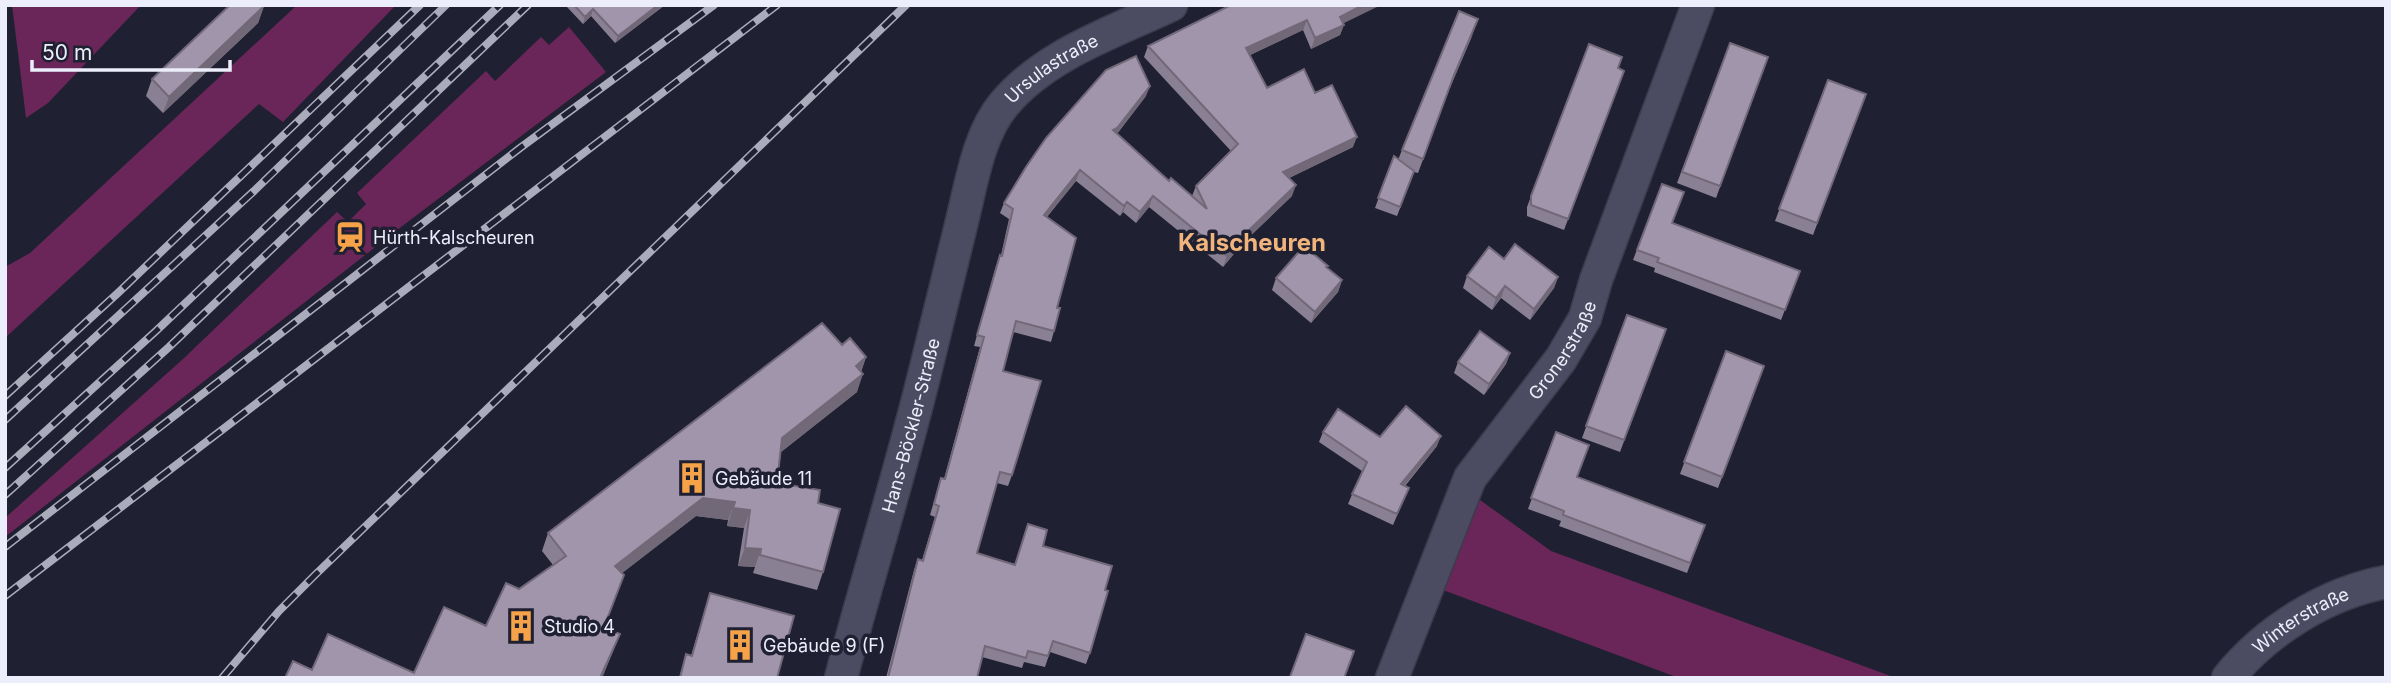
<svg xmlns="http://www.w3.org/2000/svg" width="2391" height="683" font-family="Inter,sans-serif">
	<style>
		.green { fill: #6a2659 }
		.lines { fill: none; stroke-linecap: round; stroke-linejoin: round }
		.minor-casing { stroke: #3b3b4c; stroke-width: 35 }
		.minor { stroke: #4b4c61; stroke-width: 32 }
		.rail-casing { stroke: #abacbb; stroke-width: 8 }
		.rail { stroke: #1f2032; stroke-width: 5; stroke-dasharray: 16; stroke-linecap: butt }
		.wall { fill: #8a8093 }
		.shaded-wall { fill: #716878 }
		.building { fill: #a195ab; stroke: #716878; stroke-width: 2 }
		.labels { text-anchor: middle; dominant-baseline: central; stroke-width: 7; stroke-linejoin: round; paint-order: stroke }
		.street-label { font-size: 18px; fill: #edeefb; stroke: #1f2032 }
		.poi-label { font-size: 18px; fill: #edeefb; stroke: #1f2032; text-anchor: start }
		.district-label { font-size: 24px; font-weight: bold; fill: #f0b47c; stroke: #1f2032 }
	</style>
	<rect width="100%" height="100%" fill="#1f2032"/>
	<path class="green" d="M12 5H141L48 103 26 118Z
		M297 5H396L283 122 259 104 5 338V267L30 253Z
		M569 27 606 72 401 227 5 537V518L183 359 337 212 348 222 366 204 357 193 486 71 495 81 541 37 549 45Z
		M1480 500 1551 551 1896 678H1679L1435 587 1454 537Z"/>
	<g class="lines">
		<defs>
			<g id="minor">
				<path id="s1" d="M841 678C868 576 900 474 925 372 938 320 950 269 963 217 972 180 979 134 1004 104 1046 54 1114 32 1171 5"/>
				<path id="s2" d="M1392 678 1470 478 1561 359 1585 318 1596 280 1698 5"/>
				<path id="s3" d="M2228 678C2266 631 2326 593 2386 582"/>
			</g>
		</defs>
		<use href="#minor" class="minor-casing"/>
		<use href="#minor" class="minor"/>
		<defs>
			<path id="rail" d="M5 396 119 292 420 5
				M5 420 254 191 446 5
				M5 468 156 331 500 5
				M5 495 169 347 528 5
				M5 547 520 148 714 5
				M5 596 777 5
				M222 678 279 611 315 575 906 5"/>
		</defs>
		<use href="#rail" class="rail-casing"/>
		<use href="#rail" class="rail"/>
	</g>
	<path class="wall" d="M568 5H665L615 43 591 16 583 24 567 7Z
		M1231 5 1344 24 1340 35 1311 49 1303 30 1250 55 1267 88 1315 93 1353 147 1289 178 1292 196 1243 243 1223 267 1149 207 1136 223 1123 212 1120 216 1076 181 1047 217 1057 308 1054 331 1051 342 1013 332 1003 371 1012 475 1008 486 997 483 977 553 1015 564 1028 524 1043 546 1105 590 1090 653 1086 664 1050 652 1045 667 1024 662 1022 668 982 657 977 678H886L914 570 918 559 922 560 935 517 930 515 941 478 944 479 980 347 974 346 996 266 1001 255 1009 219 1000 213 1004 203 1146 96 1117 134 1169 181 1192 196 1196 186 1231 151 1144 57 1148 46Z
		M264 6 258 23 163 113 146 96 152 79Z
		M1473 34 1449 90 1418 173 1414 172 1397 216 1375 208 1394 156 1398 160 1402 150Z
		M1730 43 1768 57 1716 198 1677 183Z
		M1589 44 1618 68 1624 71 1564 230 1527 216V207Z
		M1828 80 1866 94 1813 235 1775 221Z
		M1662 184 1672 223 1800 271 1781 320 1654 272 1655 268 1633 260Z
		M1504 259 1558 277 1554 288 1530 320 1501 298 1492 310 1463 288 1467 276Z
		M1328 266 1327 268 1342 280 1338 292 1311 323 1272 290 1276 278Z
		M1627 315 1666 329 1620 452 1582 438Z
		M842 345 866 357 861 372 857 392 781 452 777 483 818 503 823 572 817 590 753 573 755 567 738 566 744 528 727 526 728 520 696 516 622 573 624 575 604 627 620 634 602 678H285L312 670 414 673 486 626 519 589 553 565 542 551 548 533Z
		M1726 351 1764 366 1718 488 1680 474Z
		M1510 353 1506 364 1484 395 1454 373 1458 362Z
		M1323 432 1380 437 1437 446 1405 486 1409 488 1393 525 1348 504 1362 471 1319 442Z
		M1556 432 1577 477 1705 525 1687 573 1559 526 1561 521 1528 509Z
		M710 593 777 678H679L686 654 691 656Z"/>
	<path class="shaded-wall" d="M658 5H665L615 43 618 36Z
		M1363 5H1381L1336 27 1340 17Z
		M1634 5H1671V7Z
		M264 6 258 23 163 113 169 97Z
		M593 9 591 16 583 24 585 17Z
		M1478 19 1449 90 1418 173 1454 75Z
		M1307 20 1303 30 1242 59 1246 48Z
		M1344 25 1340 35 1311 49 1315 38Z
		M1150 86 1146 96 1113 139V130Z
		M1357 137 1353 147 1279 183 1283 172Z
		M1080 170 1076 181 1040 225 1044 215Z
		M1296 185 1292 196 1243 243 1223 267 1227 256 1247 232Z
		M1153 196 1149 207 1136 223 1140 212Z
		M1127 202 1123 212 1120 216 1124 206Z
		M1558 277 1554 288 1530 320 1534 309Z
		M1342 280 1338 292 1311 323 1315 312Z
		M1505 286 1501 298 1492 310 1496 298Z
		M1510 353 1506 364 1484 395 1489 384Z
		M866 357 860 375 856 366Z
		M863 374 857 392 776 456 782 438Z
		M1441 436 1437 446 1397 494 1401 484Z
		M703 498 735 502 728 520 696 516 608 584 615 566Z
		M733 508 750 510 744 528 727 526Z
		M745 548 761 549 755 567 738 566Z
		M620 634 602 678H600Z"/>
	<path class="building" d="M230 5H263L264 6 169 97 152 79Z
		M574 5H658L618 36 593 9 585 17Z
		M1231 5H1363L1340 17 1344 25 1315 38 1307 20 1246 48 1267 88 1304 69 1315 93 1332 85 1357 137 1283 172 1296 185 1247 232 1227 256 1153 196 1140 212 1127 202 1124 206 1080 170 1044 215 1076 238 1057 308H1060L1054 331 1016 321 1003 371 1041 381 1012 475 1000 472 977 553 1015 565 1028 524 1047 530 1043 546 1112 566 1105 590 1108 591 1090 653 1053 641 1048 656 1028 651 1026 658 985 646 977 678H888L918 559 923 561 939 506 934 504 941 478 945 479 984 337 977 335 1000 255 1002 256 1013 209 1004 203 1026 167 1046 138 1106 70 1136 56 1150 86 1117 128 1113 130 1169 181 1171 178 1207 209 1196 186 1238 144 1148 46Z
		M1459 11 1478 19 1454 75 1423 159 1402 150Z
		M1730 43 1768 57 1720 186 1682 172Z
		M1589 44 1622 57 1618 68 1624 71 1568 219 1531 205V196Z
		M1828 80 1866 94 1817 223 1779 209Z
		M1394 156 1414 171 1400 207 1378 198Z
		M1662 184 1684 192 1672 223 1800 271 1785 310 1657 262 1659 258 1637 250Z
		M1515 244 1558 277 1534 309 1505 286 1496 298 1467 276 1489 247 1504 259Z
		M1304 246 1328 266 1326 267 1342 280 1315 312 1276 278Z
		M1627 315 1666 329 1624 440 1586 426Z
		M822 323 842 345 850 338 866 357 856 366 863 374 782 438 777 483 820 490 818 503 840 509 823 572 760 555 761 549 745 548 750 510 733 508 735 502 703 498 615 566 624 575 604 627 620 634 600 678H285L293 661 312 670 328 634 414 673 444 607 486 626 506 583 519 589 566 556 548 533Z
		M1480 331 1510 353 1489 384 1458 362Z
		M1726 351 1764 366 1722 477 1684 462Z
		M1406 406 1441 436 1401 484 1409 488 1397 514 1352 494 1367 462 1323 432 1338 409 1380 437Z
		M1556 432 1589 445 1577 477 1705 525 1690 563 1563 515 1564 511 1531 498Z
		M710 593 794 616 777 678H680L686 654 692 656Z
		M1306 634 1354 651 1344 678 1290 677Z"/>
	<defs>
		<symbol id="station-bare" viewBox="-9 -9 18 18"><path d="M-3-6H3Q5-6 5-4V2Q5 4 3 4L4.5 6H3L1.5 4h-3L-3 6H-4.5L-3 4Q-5 4-5 2V-4Q-5-6-3-6ZM-3.5-4v3h7v-3ZM-3.5 1v1.5H-2V1ZM2 1v1.5H3.5V1Z" fill="#f6a248" stroke="#1f2032" stroke-width="2.5" paint-order="stroke"/></symbol>
		<symbol id="building-bare" viewBox="-9 -9 18 18"><path d="M-4-6H4V6H1V3H-1V6H-4ZM-2.5-4.3h1.7v1.8h-1.7ZM.8-4.3h1.7v1.8H.8ZM-2.5-1h1.7V.8h-1.7ZM.8-1h1.7V.8H.8Z" fill="#f6a248" stroke="#1f2032" stroke-width="2.5" paint-order="stroke"/></symbol>
	</defs>
	<g fill-rule="evenodd">
		<use href="#station-bare" x="328" y="215" width="44" height="44"/>
		<use href="#building-bare" x="670" y="456" width="44" height="44"/>
		<use href="#building-bare" x="499" y="604" width="44" height="44"/>
		<use href="#building-bare" x="718" y="623" width="44" height="44"/>
	</g>
	<g class="labels">
		<g class="street-label">
			<text stroke="none"><textPath href="#s1" startOffset="658">Ursulastraße</textPath></text>
			<text stroke="none"><textPath href="#s2" startOffset="373">Gronerstraße</textPath></text>
			<text stroke="none"><textPath href="#s1" startOffset="262">Hans-Böckler-Straße</textPath></text>
			<text stroke="none"><textPath href="#s3" startOffset="94">Winterstraße</textPath></text>
		</g>
		<g class="poi-label">
			<text x="373" y="237">Hürth-Kalscheuren</text>
			<text x="715" y="478">Gebäude 11</text>
			<text x="544" y="626">Studio 4</text>
			<text x="763" y="645">Gebäude 9 (F)</text>
		</g>
		<g class="district-label">
			<text x="1252" y="242">Kalscheuren</text>
		</g>
	</g>
	<rect width="2391" height="683" fill="none" stroke="#edeefb" stroke-width="14"/>
	<path d="M32 60v10h198v-10" fill="none" stroke="#edeefb" stroke-width="3.5"/>
	<text x="42" y="60" font-size="21" fill="#edeefb" stroke="#1f2032" stroke-width="5" paint-order="stroke">50 m</text>
</svg>
